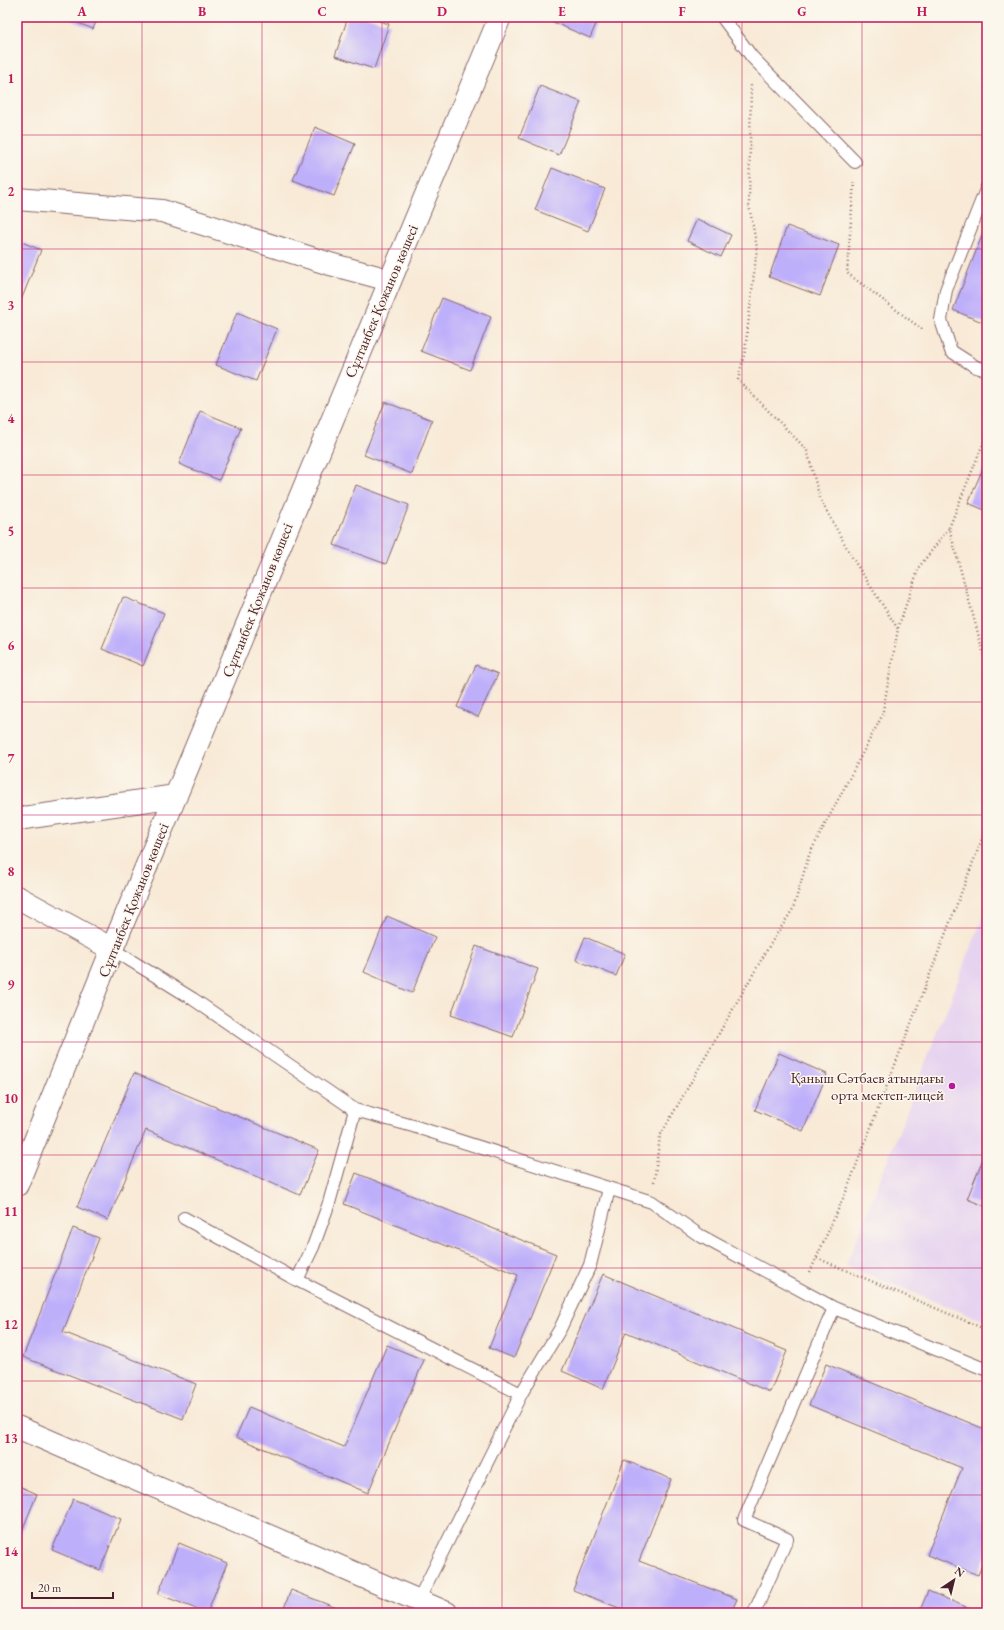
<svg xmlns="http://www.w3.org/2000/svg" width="1004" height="1630" font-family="'EB Garamond',serif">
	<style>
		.built { fill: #e6d3f0 }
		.building { fill: #beaffa }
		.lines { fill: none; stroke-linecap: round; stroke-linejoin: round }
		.service-casing { stroke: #876667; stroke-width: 14 }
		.minor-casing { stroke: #876667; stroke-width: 24 }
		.path { stroke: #876667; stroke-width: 2.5; stroke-dasharray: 1 3; stroke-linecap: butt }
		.service { stroke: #fff; stroke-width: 12 }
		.minor { stroke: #fff; stroke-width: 22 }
		.grid { fill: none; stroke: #c2185b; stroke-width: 1; stroke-opacity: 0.55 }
		.poi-dot { fill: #b5179e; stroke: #fbf7ec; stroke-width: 1.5 }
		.labels { text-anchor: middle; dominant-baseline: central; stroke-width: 3; stroke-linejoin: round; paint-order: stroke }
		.street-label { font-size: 15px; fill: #4a1f2b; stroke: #fbf7ec }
		.poi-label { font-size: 15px; fill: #4a1f2b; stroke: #fbf7ec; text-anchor: end }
		.neatline { fill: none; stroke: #c2185b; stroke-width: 1.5 }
		.grid-label { font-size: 13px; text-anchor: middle; font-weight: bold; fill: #c2185b }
	</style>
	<rect width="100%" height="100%" fill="#fbf7ec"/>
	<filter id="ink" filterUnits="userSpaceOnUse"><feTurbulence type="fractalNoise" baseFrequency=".025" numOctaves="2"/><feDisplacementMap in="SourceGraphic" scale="8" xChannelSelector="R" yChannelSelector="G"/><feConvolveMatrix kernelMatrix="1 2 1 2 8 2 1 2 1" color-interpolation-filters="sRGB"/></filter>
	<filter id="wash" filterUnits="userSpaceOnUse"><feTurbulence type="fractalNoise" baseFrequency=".012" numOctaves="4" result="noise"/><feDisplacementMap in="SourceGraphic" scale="16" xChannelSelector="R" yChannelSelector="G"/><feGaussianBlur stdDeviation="0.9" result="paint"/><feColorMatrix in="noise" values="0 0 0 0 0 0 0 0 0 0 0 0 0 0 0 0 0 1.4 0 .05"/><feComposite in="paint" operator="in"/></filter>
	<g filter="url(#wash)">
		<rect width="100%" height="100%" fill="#f8ead7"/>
		<path class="built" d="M987 907V1322L846 1266Z"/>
		<g id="blocks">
			<path class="building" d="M63 17H98L93 29Z
				M348 17H367L389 24 374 69 335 56Z
				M546 17H599L590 38 546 19Z
				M540 86 581 102 559 155 519 138Z
				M315 127 355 144 334 196 293 180Z
				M552 168 605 189 588 231 535 210Z
				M697 219 731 235 721 257 687 241Z
				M987 223V324L953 310Z
				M787 226 839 245 820 296 769 277Z
				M17 240 41 250 20 303 17 301Z
				M442 298 491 317 470 370 421 351Z
				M237 312 277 329 256 381 216 365Z
				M385 402 432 420 412 474 364 455Z
				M200 411 241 428 219 480 179 464Z
				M987 459V511L968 503Z
				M356 485 409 505 386 564 334 545Z
				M123 597 164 613 143 666 102 649Z
				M476 665 498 674 478 717 457 707Z
				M387 916 435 937 412 993 364 972Z
				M585 937 625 954 616 976 576 960Z
				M476 946 538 969 513 1037 451 1015Z
				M779 1053 827 1074 803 1131 755 1110Z
				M134 1073 319 1150 300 1195 146 1130 108 1220 77 1207Z
				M987 1149V1207L967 1199Z
				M356 1173 556 1254 514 1358 489 1348 518 1275 344 1204Z
				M73 1228 99 1238 63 1332 196 1384 183 1419 23 1357Z
				M603 1274 787 1351 770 1392 626 1332 603 1389 562 1371Z
				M387 1345 424 1360 368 1493 236 1437 249 1407 344 1447Z
				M826 1364 987 1430V1553L978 1575 927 1555 962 1468 809 1405Z
				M624 1460 671 1479 639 1561 737 1599 731 1613H632L573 1590Z
				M17 1485 37 1494 17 1543Z
				M73 1499 121 1519 100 1570 52 1550Z
				M179 1543 227 1563 207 1613 158 1594Z
				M291 1590 339 1609 338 1613H282Z
				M928 1591 966 1607 964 1613H919Z"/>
		</g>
	</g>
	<g filter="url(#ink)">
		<use href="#blocks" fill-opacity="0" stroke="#876667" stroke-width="1"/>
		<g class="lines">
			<defs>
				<path id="service" d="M722 17 752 57 855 162
					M987 187 946 290 941 320 951 351 976 367 987 370
					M112 949 193 999 355 1110 413 1126 652 1202 699 1235 834 1308 987 1370
					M184 1218 297 1280 521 1394 418 1601
					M297 1280 313 1247 329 1203 355 1110
					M521 1394 560 1329 590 1265 609 1189
					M754 1613 787 1539 744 1520 834 1308"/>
				<path id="minor" d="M17 199 162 211 330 264 389 280
					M17 819 176 796
					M17 897 112 949
					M17 1185 112 949 500 17
					M17 1427 447 1613"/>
			</defs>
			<use href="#service" class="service-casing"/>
			<use href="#minor" class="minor-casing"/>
			<path class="path" d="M854 182 847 273 923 330
				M987 434 949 528 987 666
				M898 628 919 567 949 528
				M654 1182 660 1136 771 943 793 909 809 855 882 716 898 629 853 559 820 499 807 450 738 380 745 351 757 248 749 205 751 85
				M817 1258 987 1330
				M810 1272 846 1192 987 826"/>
			<use href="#service" class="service"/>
			<use href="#minor" class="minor"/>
		</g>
	</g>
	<path class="grid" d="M142 17V1613M262 17V1613M382 17V1613M502 17V1613M622 17V1613M742 17V1613M862 17V1613M17 135H987M17 249H987M17 362H987M17 475H987M17 588H987M17 702H987M17 815H987M17 928H987M17 1042H987M17 1155H987M17 1268H987M17 1381H987M17 1495H987"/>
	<circle class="poi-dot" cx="952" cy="1086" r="4"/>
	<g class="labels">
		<g class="street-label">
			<text transform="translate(381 301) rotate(-67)">Сұлтанбек Қожанов көшесі</text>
			<text transform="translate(257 600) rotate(-68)">Сұлтанбек Қожанов көшесі</text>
			<text transform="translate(133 900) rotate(-68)">Сұлтанбек Қожанов көшесі</text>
		</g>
		<g class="poi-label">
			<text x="944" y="1077">Қаныш Сәтбаев атындағы<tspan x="944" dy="17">орта мектеп-лицей</tspan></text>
		</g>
	</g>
	<rect width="1004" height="1630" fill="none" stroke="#fbf7ec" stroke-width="44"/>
	<g transform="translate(954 1580) rotate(35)" stroke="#fbf7ec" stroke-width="3" paint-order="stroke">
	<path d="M0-3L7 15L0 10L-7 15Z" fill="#4a1f2b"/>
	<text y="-6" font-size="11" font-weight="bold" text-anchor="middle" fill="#4a1f2b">N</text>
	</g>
	<path d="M32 1592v6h81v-6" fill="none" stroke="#4a1f2b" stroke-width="2"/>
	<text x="38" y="1592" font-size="12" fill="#4a1f2b" stroke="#fbf7ec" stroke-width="3" paint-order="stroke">20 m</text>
	<rect x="22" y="22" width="960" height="1586" class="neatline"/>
	<g class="grid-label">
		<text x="82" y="16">A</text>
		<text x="202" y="16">B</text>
		<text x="322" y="16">C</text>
		<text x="442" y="16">D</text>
		<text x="562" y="16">E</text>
		<text x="682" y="16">F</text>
		<text x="802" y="16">G</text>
		<text x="922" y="16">H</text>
		<text x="11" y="83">1</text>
		<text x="11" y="196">2</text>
		<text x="11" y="310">3</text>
		<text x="11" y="423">4</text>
		<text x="11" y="536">5</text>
		<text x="11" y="650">6</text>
		<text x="11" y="763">7</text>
		<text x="11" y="876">8</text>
		<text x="11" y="989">9</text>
		<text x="11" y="1103">10</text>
		<text x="11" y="1216">11</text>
		<text x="11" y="1329">12</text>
		<text x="11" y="1443">13</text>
		<text x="11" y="1556">14</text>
	</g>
</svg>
